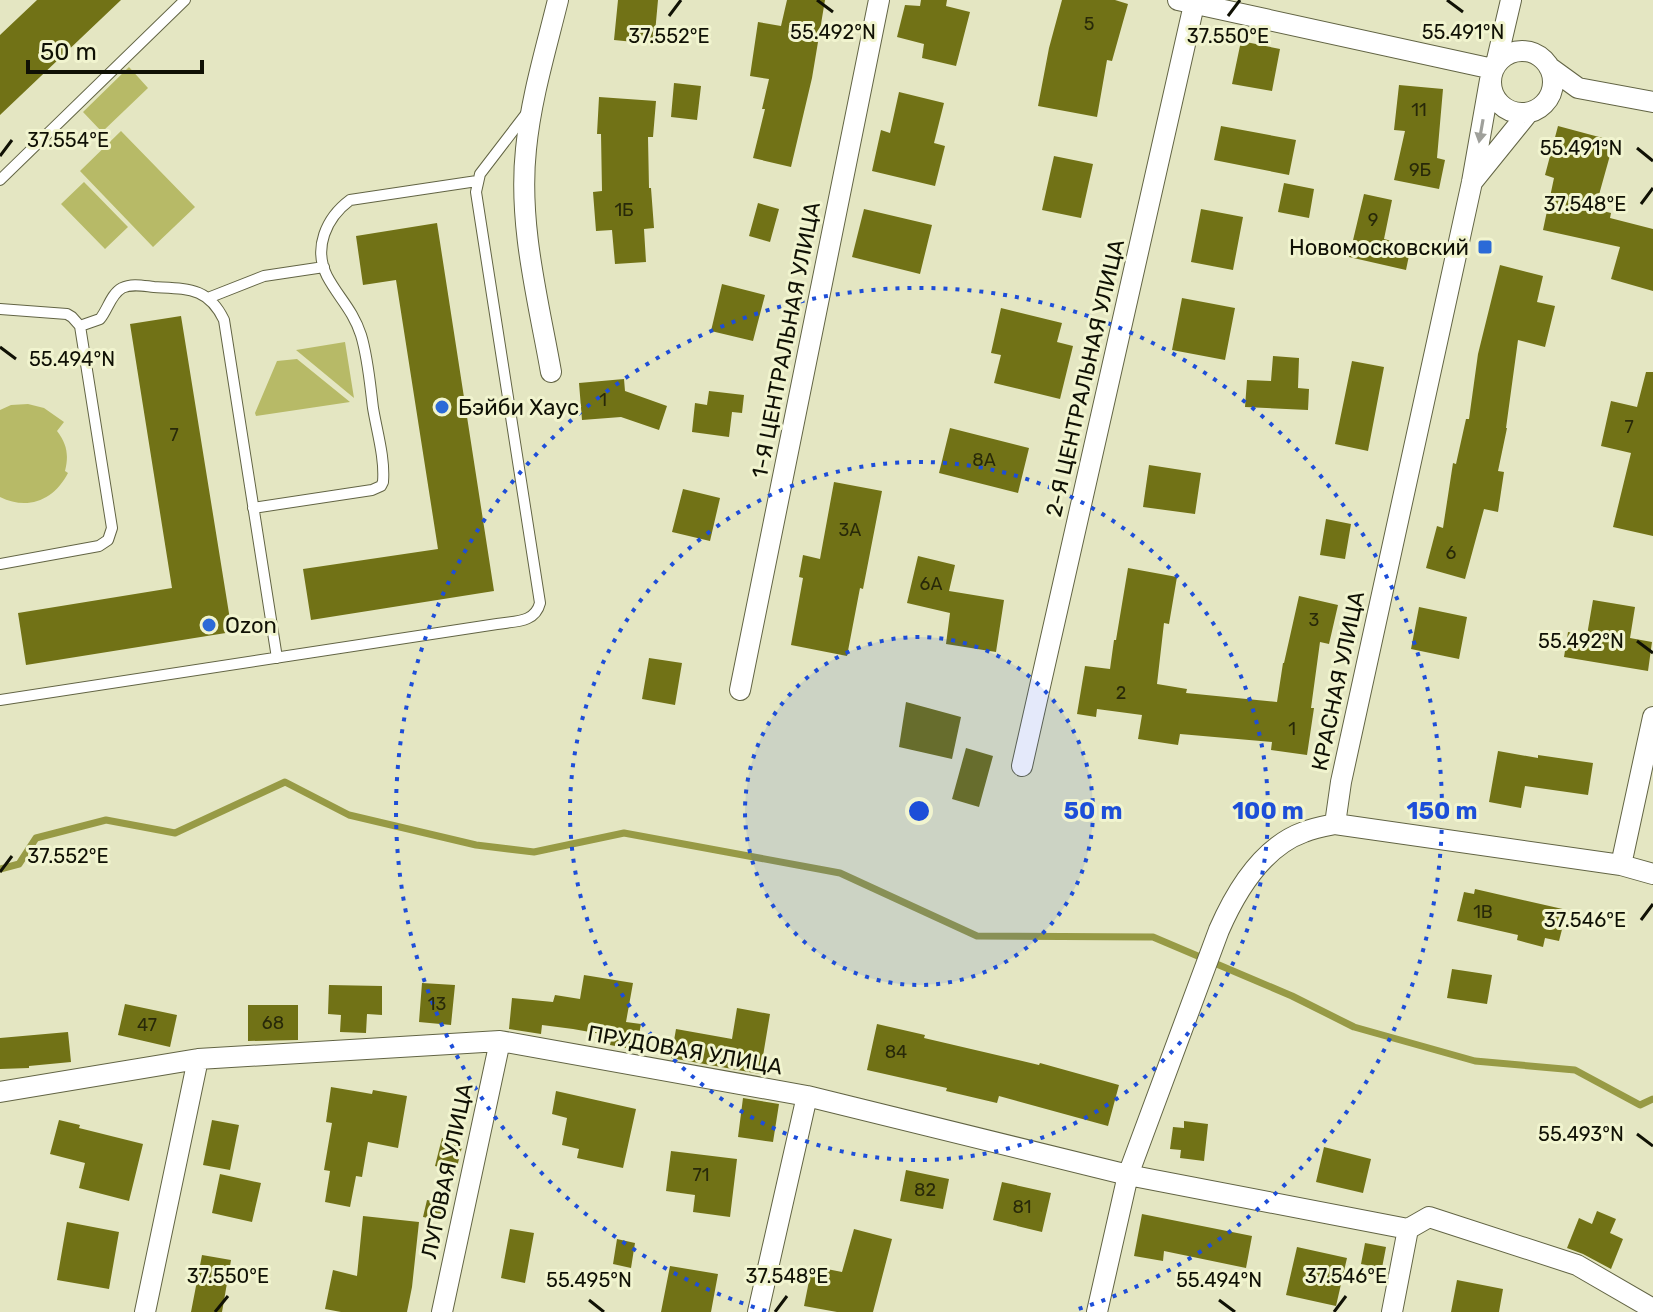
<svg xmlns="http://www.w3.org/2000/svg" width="1653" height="1312" font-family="Rubik,sans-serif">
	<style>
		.green { fill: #b7ba67 }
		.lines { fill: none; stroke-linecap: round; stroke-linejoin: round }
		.stream { stroke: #979a45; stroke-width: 7 }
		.building { fill: #717216 }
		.lane-casing { stroke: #626444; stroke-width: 12 }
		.street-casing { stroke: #626444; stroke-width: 22 }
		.lane { stroke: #fff; stroke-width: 10 }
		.street { stroke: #fff; stroke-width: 20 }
		.oneway { fill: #9fa09b }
		.ticks { fill: none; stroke: #101105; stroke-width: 3 }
		.ring { fill: none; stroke: #1d4ed8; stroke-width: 4; stroke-dasharray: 4 8 }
		.poi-dot { fill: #2b6ad7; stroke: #f1f4cf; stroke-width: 3 }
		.labels { text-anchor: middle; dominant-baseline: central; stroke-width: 6; stroke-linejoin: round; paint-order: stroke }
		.number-label { font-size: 18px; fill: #282909 }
		.poi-label { font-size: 22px; fill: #101105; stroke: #f1f4cf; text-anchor: start }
		.street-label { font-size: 22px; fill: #101105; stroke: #f1f4cf }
		.ticks-label { font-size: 20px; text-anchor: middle; fill: #101105; stroke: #f1f4cf; stroke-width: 6; stroke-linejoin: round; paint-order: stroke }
		.centre { fill: #1d4ed8; stroke: #f1f4cf; stroke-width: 4 }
		.ring-label { font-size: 24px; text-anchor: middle; font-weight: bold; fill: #1d4ed8; stroke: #f1f4cf; stroke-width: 6; stroke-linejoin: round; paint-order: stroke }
	</style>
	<rect width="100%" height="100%" fill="#e4e6c2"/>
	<path class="green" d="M129 67 148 88 102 132 83 112Z
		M121 131 195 207 153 247 80 171Z
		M84 182 128 227 105 249 61 204Z
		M345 342 354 398 296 350Z
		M297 359 350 402 256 416 255 413 277 361Z
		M28 404 44 408 64 422 57 431C67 444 69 455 65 471L68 473C54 500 28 511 0 497V410L11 405Z"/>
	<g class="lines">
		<path class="stream" d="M0 869 19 864 36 838 106 820 175 833 285 782 349 815 476 845 534 852 624 833 840 873 977 936 1153 937 1292 996 1354 1027 1475 1061 1575 1070 1640 1105 1653 1099"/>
	</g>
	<path class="building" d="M37 0H121L0 115V35Z
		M618 0H658L654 44 614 40Z
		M787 0H825L812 78 791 167 753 158 765 109H762L769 79 750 76 758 22 781 26Z
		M921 0H947L946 6 970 12 956 66 922 58 924 44 897 37 905 5 920 6Z
		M1062 0H1115L1128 4 1112 61 1107 60 1097 117 1038 106 1049 48Z
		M1241 41 1280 49 1272 91 1232 84Z
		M674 83 701 86 697 120 671 117Z
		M1399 85 1443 89 1437 158 1445 160 1439 189 1394 180 1405 131 1394 130Z
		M899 92 944 103 934 143 945 146 935 186 872 171 881 130 890 133Z
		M599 97 656 101 653 137H648L649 188H651L654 228 644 229 646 262 615 264 612 230 596 231 593 192 602 191 601 134H597Z
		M1221 126 1296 140 1289 175 1214 160Z
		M1558 126 1614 141 1595 209 1611 213 1610 218 1653 229V291L1611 279 1620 247 1543 230 1554 178 1545 175Z
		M1054 156 1093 164 1081 218 1042 210Z
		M1284 183 1314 189 1309 218 1278 212Z
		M1364 194 1392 200 1384 239 1411 246 1406 270 1349 257Z
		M758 203 779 209 770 242 749 236Z
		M864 209 932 225 920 274 852 257Z
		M1201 209 1243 217 1233 270 1191 262Z
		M437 223 494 591 311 620 303 569 438 549 396 280 363 285 356 236Z
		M1500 265 1543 276 1537 302 1555 306 1545 347 1518 340 1506 428H1507L1498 471 1504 472 1498 512 1484 509 1465 579 1426 568 1437 526 1443 528 1453 463 1456 464 1466 419H1469L1478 354Z
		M722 284 765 295 753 341 711 331Z
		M1182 298 1235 308 1225 360 1172 350Z
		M1001 308 1062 323 1057 342 1073 346 1060 399 994 383 1001 355 991 353Z
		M181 316 232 632 26 665 18 613 172 588 130 324Z
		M1273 356 1299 358 1298 388 1309 389 1308 410 1245 407 1247 380 1271 381Z
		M1352 361 1384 367 1368 451 1335 444Z
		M1646 372H1653V536L1613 527 1631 453 1601 446 1611 401 1637 407Z
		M624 379 625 391 667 406 659 430 621 417 582 420 579 383Z
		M709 391 744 395 742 413 732 412 729 437 692 432 695 403 707 405Z
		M950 428 1029 448 1018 493 939 473Z
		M1149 465 1201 473 1195 514 1143 507Z
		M834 482 882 491 863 589 860 588 847 656 791 645 803 578 799 577 803 555 820 559Z
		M683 489 720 498 710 541 672 532Z
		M1326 519 1351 524 1345 559 1320 555Z
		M918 556 955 565 949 591 1004 600 996 652 946 644 950 613 907 603Z
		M1128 568 1177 577 1169 624 1164 623 1157 684 1187 689 1186 693 1277 702 1283 663H1284L1299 596 1338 605 1329 644 1320 642 1311 708H1314L1307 755 1271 750 1272 742 1180 734 1178 745 1138 739 1142 715 1097 709 1096 717 1077 714 1085 666 1110 669 1114 640H1116Z
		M1593 600 1635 607 1630 638 1652 642 1648 671 1564 657 1568 632 1587 635Z
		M1419 607 1467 617 1459 659 1411 649Z
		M649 658 682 663 675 705 642 699Z
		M906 702 961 717 952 759 899 747Z
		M966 748 993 756 979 807 952 799Z
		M1498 751 1538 758V755L1593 763 1588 795 1525 786 1521 808 1489 802Z
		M1475 889 1567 910 1559 941 1545 938 1543 947 1517 940 1518 935 1457 921 1464 892 1474 894Z
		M1452 969 1492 975 1487 1004 1447 998Z
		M584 975 633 983 626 1022 641 1024 636 1050 610 1045 612 1036 573 1029 542 1025 541 1034 509 1029 512 998 553 1002 555 995 580 999Z
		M422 983 455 985 451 1025 419 1022Z
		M329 985 382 986V1015L367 1014 366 1033 340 1032 341 1015 328 1014Z
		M125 1004 177 1015 170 1047 118 1035Z
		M248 1005H298V1040L248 1041Z
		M737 1008 770 1014 760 1074 671 1058 676 1029 732 1039Z
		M877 1024 925 1035 924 1038 1039 1065 1040 1063 1119 1085 1108 1126 999 1096 997 1103 946 1091 947 1088 867 1070Z
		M68 1032 71 1062 29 1066V1068L0 1069V1038Z
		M331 1087 372 1094 373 1090 407 1096 398 1148 368 1142 362 1177 356 1176 350 1207 325 1202 330 1171 324 1170 332 1123 326 1122Z
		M556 1091 636 1109 623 1168 577 1158 579 1149 562 1145 567 1118 552 1114Z
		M743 1098 779 1104 773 1142 738 1137Z
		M59 1120 80 1125 79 1128 143 1144 129 1201 79 1188 85 1163 50 1154Z
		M212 1120 239 1125 230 1170 203 1165Z
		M1184 1121 1208 1124 1204 1161 1180 1158 1181 1150 1170 1149 1173 1127 1184 1128Z
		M442 1138 463 1143 456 1171 435 1166Z
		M1324 1147 1371 1159 1363 1193 1316 1182Z
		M671 1151 737 1159 730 1217 693 1212 695 1195 666 1191Z
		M906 1170 949 1179 943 1209 900 1201Z
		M220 1174 261 1183 252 1222 212 1213Z
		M1002 1182 1051 1193 1042 1232 993 1220Z
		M427 1200 447 1204 444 1221 423 1217Z
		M1597 1211 1616 1219 1610 1233 1623 1239 1611 1269 1583 1254 1567 1248 1579 1218 1592 1224Z
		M1142 1214 1252 1236 1246 1268 1164 1251 1163 1261 1134 1256Z
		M363 1216 419 1222 412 1287 407 1312H341L325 1309 333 1270 357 1276Z
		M67 1222 119 1232 109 1289 57 1280Z
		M510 1229 534 1233 525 1283 501 1278Z
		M854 1229 892 1239 873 1312H837L804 1306 812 1266 842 1272Z
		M617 1239 635 1243 631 1268 613 1264Z
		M1365 1243 1386 1247 1382 1268 1361 1264Z
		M1297 1247 1347 1258 1336 1306 1286 1295Z
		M202 1255 231 1260 222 1312H191Z
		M670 1266 718 1274 711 1312H661Z
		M1457 1280 1503 1289 1499 1312H1451Z"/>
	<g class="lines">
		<defs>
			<path id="lane" d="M0 180 185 0
				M208 298 264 276 324 267
				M0 309 67 314 72 317 80 326 112 528 108 540 99 546 0 564
				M80 326 100 319C108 309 111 294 122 288 132 283 144 286 154 287 188 289 208 287 224 320L277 658
				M253 508 372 490 381 486 383 482C385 458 377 432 373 408 370 384 368 358 361 335 353 310 338 297 327 276 313 248 326 218 350 200L477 181
				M0 700 497 624C515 621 535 623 540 603L476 192 480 174 526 114"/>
			<path id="street" d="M1178 0 1493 69
				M1491 82a31 31 0 1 1 62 0a31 31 0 1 1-62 0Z
				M1496 64 1511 0
				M1549 67 1578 88 1653 102
				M1473 181 1528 113
				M551 372C538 299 518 224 526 149 531 98 546 49 558 0
				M740 690 879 0
				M1022 766 1195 0
				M1335 824 1341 782 1472 182 1490 80
				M1621 865 1653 717
				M0 1092 198 1059
				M1408 1229 1429 1217 1577 1265 1653 1309
				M145 1312 198 1059 500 1041 807 1096 1128 1175 1408 1229
				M442 1312 500 1041
				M758 1312 807 1096
				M1097 1312 1128 1175 1219 930C1236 891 1262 847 1304 832 1314 828 1325 826 1335 824L1621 865 1653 874
				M1392 1312 1408 1229"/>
		</defs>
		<use href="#lane" class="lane-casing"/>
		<use href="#street" class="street-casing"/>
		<use href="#lane" class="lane"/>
		<use href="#street" class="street"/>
	</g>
	<defs><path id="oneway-solid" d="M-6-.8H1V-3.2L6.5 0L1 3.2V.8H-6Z" transform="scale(2)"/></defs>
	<use class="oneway" href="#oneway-solid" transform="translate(1481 131) rotate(100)"/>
	<path class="ticks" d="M817 0 833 12M1447 0 1463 12M669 16 681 0M1228 16 1240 0M1637 148 1653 161M0 156 12 140M1641 204 1653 188M0 347 16 359M1637 641 1653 653M0 872 12 856M1641 920 1653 904M1637 1134 1653 1146M589 1300 604 1312M1219 1300 1235 1312M215 1312 228 1296M775 1312 787 1296M1334 1312 1346 1296"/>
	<circle cx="919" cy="811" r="174" fill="#1d4ed8" fill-opacity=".12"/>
	<g class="ring">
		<circle cx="919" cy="811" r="174"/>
		<circle cx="919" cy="811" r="349"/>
		<path d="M766 1311A523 523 0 1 1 1072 1311"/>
	</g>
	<g class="poi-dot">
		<rect x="1477" y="239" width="16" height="16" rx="4"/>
		<circle cx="442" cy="407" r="8"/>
		<circle cx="209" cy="625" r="8"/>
	</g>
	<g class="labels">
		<g class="number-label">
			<text x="1089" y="24">5</text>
			<text x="1419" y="110">11</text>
			<text x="1420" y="170">9Б</text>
			<text x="624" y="210">1Б</text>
			<text x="1373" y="220">9</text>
			<text x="603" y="400">1</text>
			<text x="1629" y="427">7</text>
			<text x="174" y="435">7</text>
			<text x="984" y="460">8А</text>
			<text x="850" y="530">3А</text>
			<text x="1451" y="553">6</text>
			<text x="931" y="584">6А</text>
			<text x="1314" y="620">3</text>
			<text x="1121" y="693">2</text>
			<text x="1292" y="729">1</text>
			<text x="1483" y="912">1В</text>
			<text x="437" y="1004">13</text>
			<text x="273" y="1023">68</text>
			<text x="147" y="1025">47</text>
			<text x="896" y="1052">84</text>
			<text x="701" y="1175">71</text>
			<text x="925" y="1190">82</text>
			<text x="1022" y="1207">81</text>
		</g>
		<g class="poi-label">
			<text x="1469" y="247" text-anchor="end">Новомосковский</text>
			<text x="458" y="407">Бэйби Хаус</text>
			<text x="225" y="625">Ozon</text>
		</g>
		<g class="street-label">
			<text transform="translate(786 340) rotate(-79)">1-Я ЦЕНТРАЛЬНАЯ УЛИЦА</text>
			<text transform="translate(1085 378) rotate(-77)">2-Я ЦЕНТРАЛЬНАЯ УЛИЦА</text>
			<text transform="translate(1338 681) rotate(-78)">КРАСНАЯ УЛИЦА</text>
			<text transform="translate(685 1050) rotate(10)">ПРУДОВАЯ УЛИЦА</text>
			<text transform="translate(447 1171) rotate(-78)">ЛУГОВАЯ УЛИЦА</text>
		</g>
	</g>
	<g class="ticks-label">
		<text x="833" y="39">55.492°N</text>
		<text x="1463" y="39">55.491°N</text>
		<text x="669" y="43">37.552°E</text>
		<text x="1228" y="43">37.550°E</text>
		<text x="68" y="147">37.554°E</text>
		<text x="1581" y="155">55.491°N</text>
		<text x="1585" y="211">37.548°E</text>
		<text x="72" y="366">55.494°N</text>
		<text x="1581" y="648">55.492°N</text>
		<text x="68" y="863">37.552°E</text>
		<text x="1585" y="927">37.546°E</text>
		<text x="1581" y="1141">55.493°N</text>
		<text x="228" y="1283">37.550°E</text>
		<text x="787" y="1283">37.548°E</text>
		<text x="1346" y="1283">37.546°E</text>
		<text x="589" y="1287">55.495°N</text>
		<text x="1219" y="1287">55.494°N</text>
	</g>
	<circle cx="919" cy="811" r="12" class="centre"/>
	<g class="ring-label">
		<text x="1093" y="819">50 m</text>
		<text x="1268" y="819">100 m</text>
		<text x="1442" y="819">150 m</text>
	</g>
	<path d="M28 60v12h174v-12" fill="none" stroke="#101105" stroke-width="4"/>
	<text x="40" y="60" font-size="24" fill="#101105" stroke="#f1f4cf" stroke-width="6" paint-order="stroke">50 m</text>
</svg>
